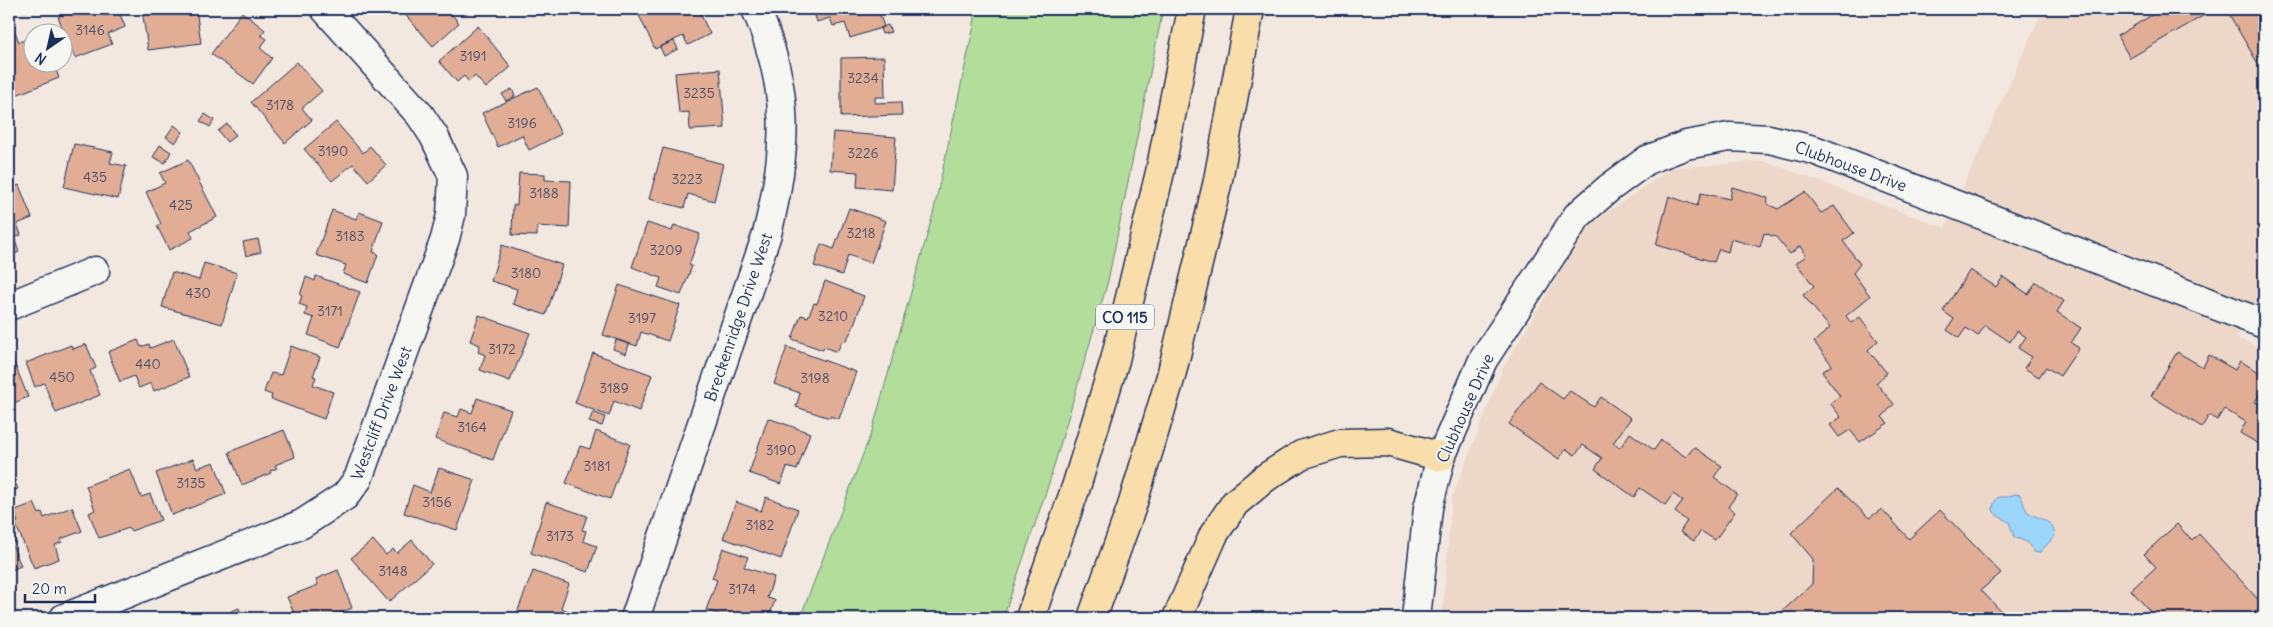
<svg xmlns="http://www.w3.org/2000/svg" width="2273" height="627" font-family="Delius,sans-serif">
	<style>
		.built { fill: #edd7c9 }
		.green { fill: #b3dd9a; stroke: #67867c }
		.water { fill: #9dd6fd; stroke: #6993bd }
		.building { fill: #e1ae95; stroke: #1b2f5e }
		.lines { fill: none; stroke-linecap: round; stroke-linejoin: round }
		.minor-casing { stroke: #1b2f5e; stroke-width: 31 }
		.trunk-casing { stroke: #1b2f5e; stroke-width: 31 }
		.minor { stroke: #f6f6f2; stroke-width: 28 }
		.trunk { stroke: #f9deab; stroke-width: 28 }
		.labels { text-anchor: middle; dominant-baseline: central; stroke-width: 4; stroke-linejoin: round; paint-order: stroke }
		.number-label { font-size: 14px; fill: #4c4f6c }
		.shield { fill: #f6f6f2; stroke: #5d6b8a; stroke-width: 1 }
		.shield-label { font-size: 15px; font-weight: bold; fill: #1b2f5e }
		.street-label { font-size: 16px; fill: #1b2f5e; stroke: #f6f6f2 }
	</style>
	<rect width="100%" height="100%" fill="#f2e8df"/>
	<filter id="ink" filterUnits="userSpaceOnUse"><feTurbulence type="fractalNoise" baseFrequency=".02" numOctaves="2"/><feDisplacementMap in="SourceGraphic" scale="10" xChannelSelector="R" yChannelSelector="G"/><feConvolveMatrix kernelMatrix="1 2 1 2 8 2 1 2 1" color-interpolation-filters="sRGB"/></filter>
	<g filter="url(#ink)">
		<path class="built" d="M2043 9H2264V294L2236 338 2264 349V618H1442L1452 499 1502 370 1587 227 1671 168 1764 161 1945 228Z"/>
		<path class="green" d="M976 9H1163L1108 281 1049 483 1003 618H800L872 431 933 214 974 25Z"/>
		<path class="water" d="M2015 494 2020 495C2024 500 2023 508 2029 513 2042 521 2052 518 2055 536L2039 553 2034 552 2027 542 2014 537 2009 522C1996 515 1987 512 1998 497H2007Z"/>
		<path class="building" d="M77 9H118L125 27 108 34 112 44 75 58 58 17Z
			M142 9H180V11L196 9 201 43 148 50Z
			M400 9H447L459 23 433 46Z
			M636 9H698L710 34 688 45 683 36 655 49Z
			M813 9H878L884 27 850 38 845 23 833 26 830 18 817 22Z
			M2162 9H2215L2130 58 2117 36Z
			M2226 9H2264V74Z
			M242 12 265 30 261 35 267 39 260 48 272 58 253 84 211 54Z
			M888 25 891 32 882 34 880 28Z
			M478 26 511 67 486 88 475 76 469 82 464 76 457 82 439 61Z
			M14 29 19 42 28 39 32 50V62H53L59 78 11 97 9 92V31Z
			M674 41 678 49 664 56 660 47Z
			M884 57 885 97H875V103L901 102 902 115 841 117V58Z
			M297 62 322 91 302 108 312 120 285 143 251 102Z
			M720 69 725 128 690 130 689 112 679 113 675 73Z
			M538 87 561 134 529 150 522 135 498 147 482 113Z
			M512 89 515 96 506 101 502 94Z
			M205 114 214 120 210 127 200 121Z
			M336 122 363 153 370 146 386 165 368 181 353 164 332 181 304 149Z
			M227 124 236 135 227 142 218 131Z
			M174 125 183 132 175 143 166 137Z
			M833 132 896 137 892 190 857 187 858 172 830 170Z
			M74 144 113 152 110 163 126 166 118 199 64 187Z
			M160 145 171 152 165 163 153 157Z
			M663 148 723 164 714 201 688 194 684 208 649 199Z
			M188 160 217 217 190 231 193 238 169 250 157 226 161 224 146 192 165 183 160 173Z
			M519 173 545 174V180L571 181 569 228 537 226V236L512 235 513 205H517Z
			M19 185 32 218 17 224 21 235 14 238 19 252 9 256V190Z
			M1732 187 1768 198 1767 204 1778 209 1805 192 1821 213 1834 206 1854 233 1843 241 1860 264 1853 273 1870 296 1846 316 1851 323 1860 317 1878 341 1868 350 1887 373 1876 383 1894 404 1882 417 1888 423 1860 442 1850 430 1839 437 1830 425 1841 417 1830 403 1840 396 1822 372 1832 365 1814 342 1830 328 1803 295 1814 286 1796 263 1806 256 1800 246 1790 254 1776 237 1764 233 1760 247 1731 239 1728 252 1719 249 1714 262 1656 245 1669 196 1697 206 1701 193 1730 199Z
			M849 208 886 221 871 263 848 255 842 275 814 266 821 244 834 249Z
			M332 210 356 219 359 212 383 221 373 252 378 254 368 283 343 274 346 265 316 255Z
			M647 223 672 231 674 225 700 234 689 265 692 266 681 295 658 287 661 278 632 267Z
			M258 239 261 252 246 256 243 242Z
			M502 245 562 265 546 315 513 304 517 289 491 281Z
			M204 263 237 273 222 324 162 307 172 272 199 280Z
			M1970 270 1996 287 2003 277 2028 294 2036 282 2064 301 2057 312 2081 328 2071 343 2079 348 2060 376 2046 367 2039 377 2024 368 2032 357 2018 348 2026 337 2017 331 2010 342 1985 325 1978 336 1966 328 1959 338 1947 330 1954 319 1943 311Z
			M316 276 360 292 340 347 308 335 314 318 305 315 307 307 299 304 302 296 300 295 306 277 315 281Z
			M825 281 864 296 852 330 845 342 842 341 837 352 824 347 823 350 792 339 801 315 808 317 814 303 817 304Z
			M619 285 680 305 668 341 641 332 637 346 603 335Z
			M479 315 530 333 510 381 480 370 485 355 478 352 480 345 470 341Z
			M174 339 189 377 154 391 151 383 139 388 134 376 120 382 108 352 138 340 141 347 149 344 150 348Z
			M616 340 629 344 626 354 613 349Z
			M86 344 96 368 90 371 100 395 56 413 44 383 35 387 26 363 71 345 73 349Z
			M291 346 320 357 313 376 316 377 313 385 333 392 324 419 271 399 272 395 264 392 271 373 281 375Z
			M787 347 856 372 839 419 830 416V418L796 407 800 393 774 384Z
			M2177 352 2203 367 2209 355 2235 370 2240 361 2264 375V386L2255 402 2264 406V447L2240 433 2246 422 2224 409 2217 420 2209 415 2202 427 2151 396Z
			M593 353 652 375 639 411 614 401 609 416 575 403Z
			M13 360 28 397 14 403 12 397 9 399V361Z
			M1539 382 1563 399 1570 391 1594 407 1601 397 1631 418 1613 443 1620 448 1630 433 1654 450 1661 440 1686 457 1694 447 1722 466 1714 477 1737 494 1728 507 1735 512 1715 540 1701 531 1694 541 1680 532 1687 521 1675 512 1683 501 1673 494 1665 505 1640 488 1634 497 1595 469 1602 458 1583 445 1575 455 1566 449 1559 459 1509 424Z
			M477 398 511 410 493 460 435 439 444 413 458 417 461 409 472 413Z
			M9 400 14 419 9 421Z
			M593 412 605 417 602 426 589 422Z
			M768 418 810 433 797 470 787 467 781 484 749 473Z
			M284 430 295 457 275 465 277 468 270 471 271 473 242 485 229 452Z
			M596 431 630 444 610 499 566 483 580 446 590 449Z
			M193 459 197 468 214 462 226 494 172 515 156 473Z
			M439 468 475 480 457 530 404 513 413 485 430 492Z
			M130 469 141 497 150 494 161 520 131 531 129 528 99 538 89 513 95 510 86 486Z
			M12 475 18 489 9 492V476Z
			M1838 488 1869 518 1882 509 1909 539 1940 510 2001 573 1981 590 2007 618H1775L1812 584 1813 559 1791 533Z
			M766 497 798 509 781 559 723 538 736 502 761 511Z
			M546 502 587 516 582 530 586 531 583 541 597 546 588 572 531 553Z
			M34 503 39 514 42 512 44 518 72 507 82 531 61 539 62 542 55 545 59 559 34 568 15 523 18 522 13 511Z
			M2177 524 2192 541 2199 534 2264 606V618H2156L2131 590 2156 567 2144 554Z
			M9 527H11L16 542 12 544 21 566 9 571Z
			M373 540 386 555 393 549 397 553 412 540 432 564 389 602 351 558Z
			M723 548 748 557 744 567 774 577 767 598 775 600 769 617 761 614 760 618H750L734 613 730 618 706 610 717 580 712 578Z
			M338 570 352 608 328 618H296L287 597 318 585 316 579Z
			M533 571 569 584 561 608 571 612 569 618H515Z
			M239 608 243 618H215Z"/>
		<g class="lines">
			<defs>
				<path id="minor" d="M9 306 95 271
					M64 618 302 524 345 496 358 479 445 239 451 215 453 176 434 136 420 115 325 9
					M635 618 767 234C788 149 791 91 756 9
					M1416 618 1428 508 1441 457 1483 360 1577 216 1609 188 1647 160 1686 145 1729 137 1769 139 1814 150 2264 324"/>
				<path id="trunk" d="M1030 618 1076 487 1115 360 1160 172 1192 9
					M1092 618 1132 506 1171 376 1217 185 1250 9
					M1177 618 1214 534 1235 503 1265 478 1301 455 1340 443 1388 442 1441 457"/>
			</defs>
			<use href="#minor" class="minor-casing"/>
			<use href="#trunk" class="trunk-casing"/>
			<use href="#minor" class="minor"/>
			<use href="#trunk" class="trunk"/>
		</g>
	</g>
	<g class="labels">
		<g class="number-label">
			<text x="90" y="30">3146</text>
			<text x="473" y="56">3191</text>
			<text x="863" y="78">3234</text>
			<text x="699" y="93">3235</text>
			<text x="280" y="105">3178</text>
			<text x="522" y="123">3196</text>
			<text x="333" y="151">3190</text>
			<text x="863" y="153">3226</text>
			<text x="95" y="177">435</text>
			<text x="687" y="179">3223</text>
			<text x="544" y="193">3188</text>
			<text x="181" y="205">425</text>
			<text x="861" y="233">3218</text>
			<text x="350" y="236">3183</text>
			<text x="666" y="250">3209</text>
			<text x="526" y="273">3180</text>
			<text x="198" y="293">430</text>
			<text x="330" y="311">3171</text>
			<text x="833" y="316">3210</text>
			<text x="642" y="318">3197</text>
			<text x="502" y="349">3172</text>
			<text x="148" y="364">440</text>
			<text x="62" y="377">450</text>
			<text x="815" y="378">3198</text>
			<text x="614" y="388">3189</text>
			<text x="472" y="427">3164</text>
			<text x="781" y="450">3190</text>
			<text x="597" y="466">3181</text>
			<text x="191" y="483">3135</text>
			<text x="437" y="502">3156</text>
			<text x="760" y="525">3182</text>
			<text x="560" y="536">3173</text>
			<text x="393" y="571">3148</text>
			<text x="742" y="589">3174</text>
		</g>
		<rect class="shield" x="1096" y="304.5" width="58" height="25" rx="4"/>
		<g class="shield-label">
			<text x="1125" y="317">CO 115</text>
		</g>
		<g class="street-label">
			<text transform="translate(1851 166) rotate(20)">Clubhouse Drive</text>
			<text transform="translate(738 317) rotate(-71)">Breckenridge Drive West</text>
			<text transform="translate(1465 408) rotate(-66)">Clubhouse Drive</text>
			<text transform="translate(381 413) rotate(-69)">Westcliff Drive West</text>
		</g>
	</g>
	<rect width="2273" height="627" fill="none" stroke="#f6f6f2" stroke-width="30"/>
	<rect x="15" y="15" width="2243" height="597" fill="none" stroke="#1b2f5e" stroke-width="2" filter="url(#ink)"/>
	<g transform="translate(48 48) rotate(214)"><circle r="24" fill="#f6f6f2" stroke="#9ea6b7"/>
	<path d="M0-4L9 19L0 12L-9 19Z" fill="#1b2f5e"/>
	<text y="-8" font-size="14" font-weight="bold" text-anchor="middle" fill="#1b2f5e">N</text>
	</g>
	<path d="M25 594v8h70v-8" fill="none" stroke="#1b2f5e" stroke-width="2.5"/>
	<text x="32" y="594" font-size="15" fill="#1b2f5e" stroke="#f6f6f2" stroke-width="4" paint-order="stroke">20 m</text>
</svg>
